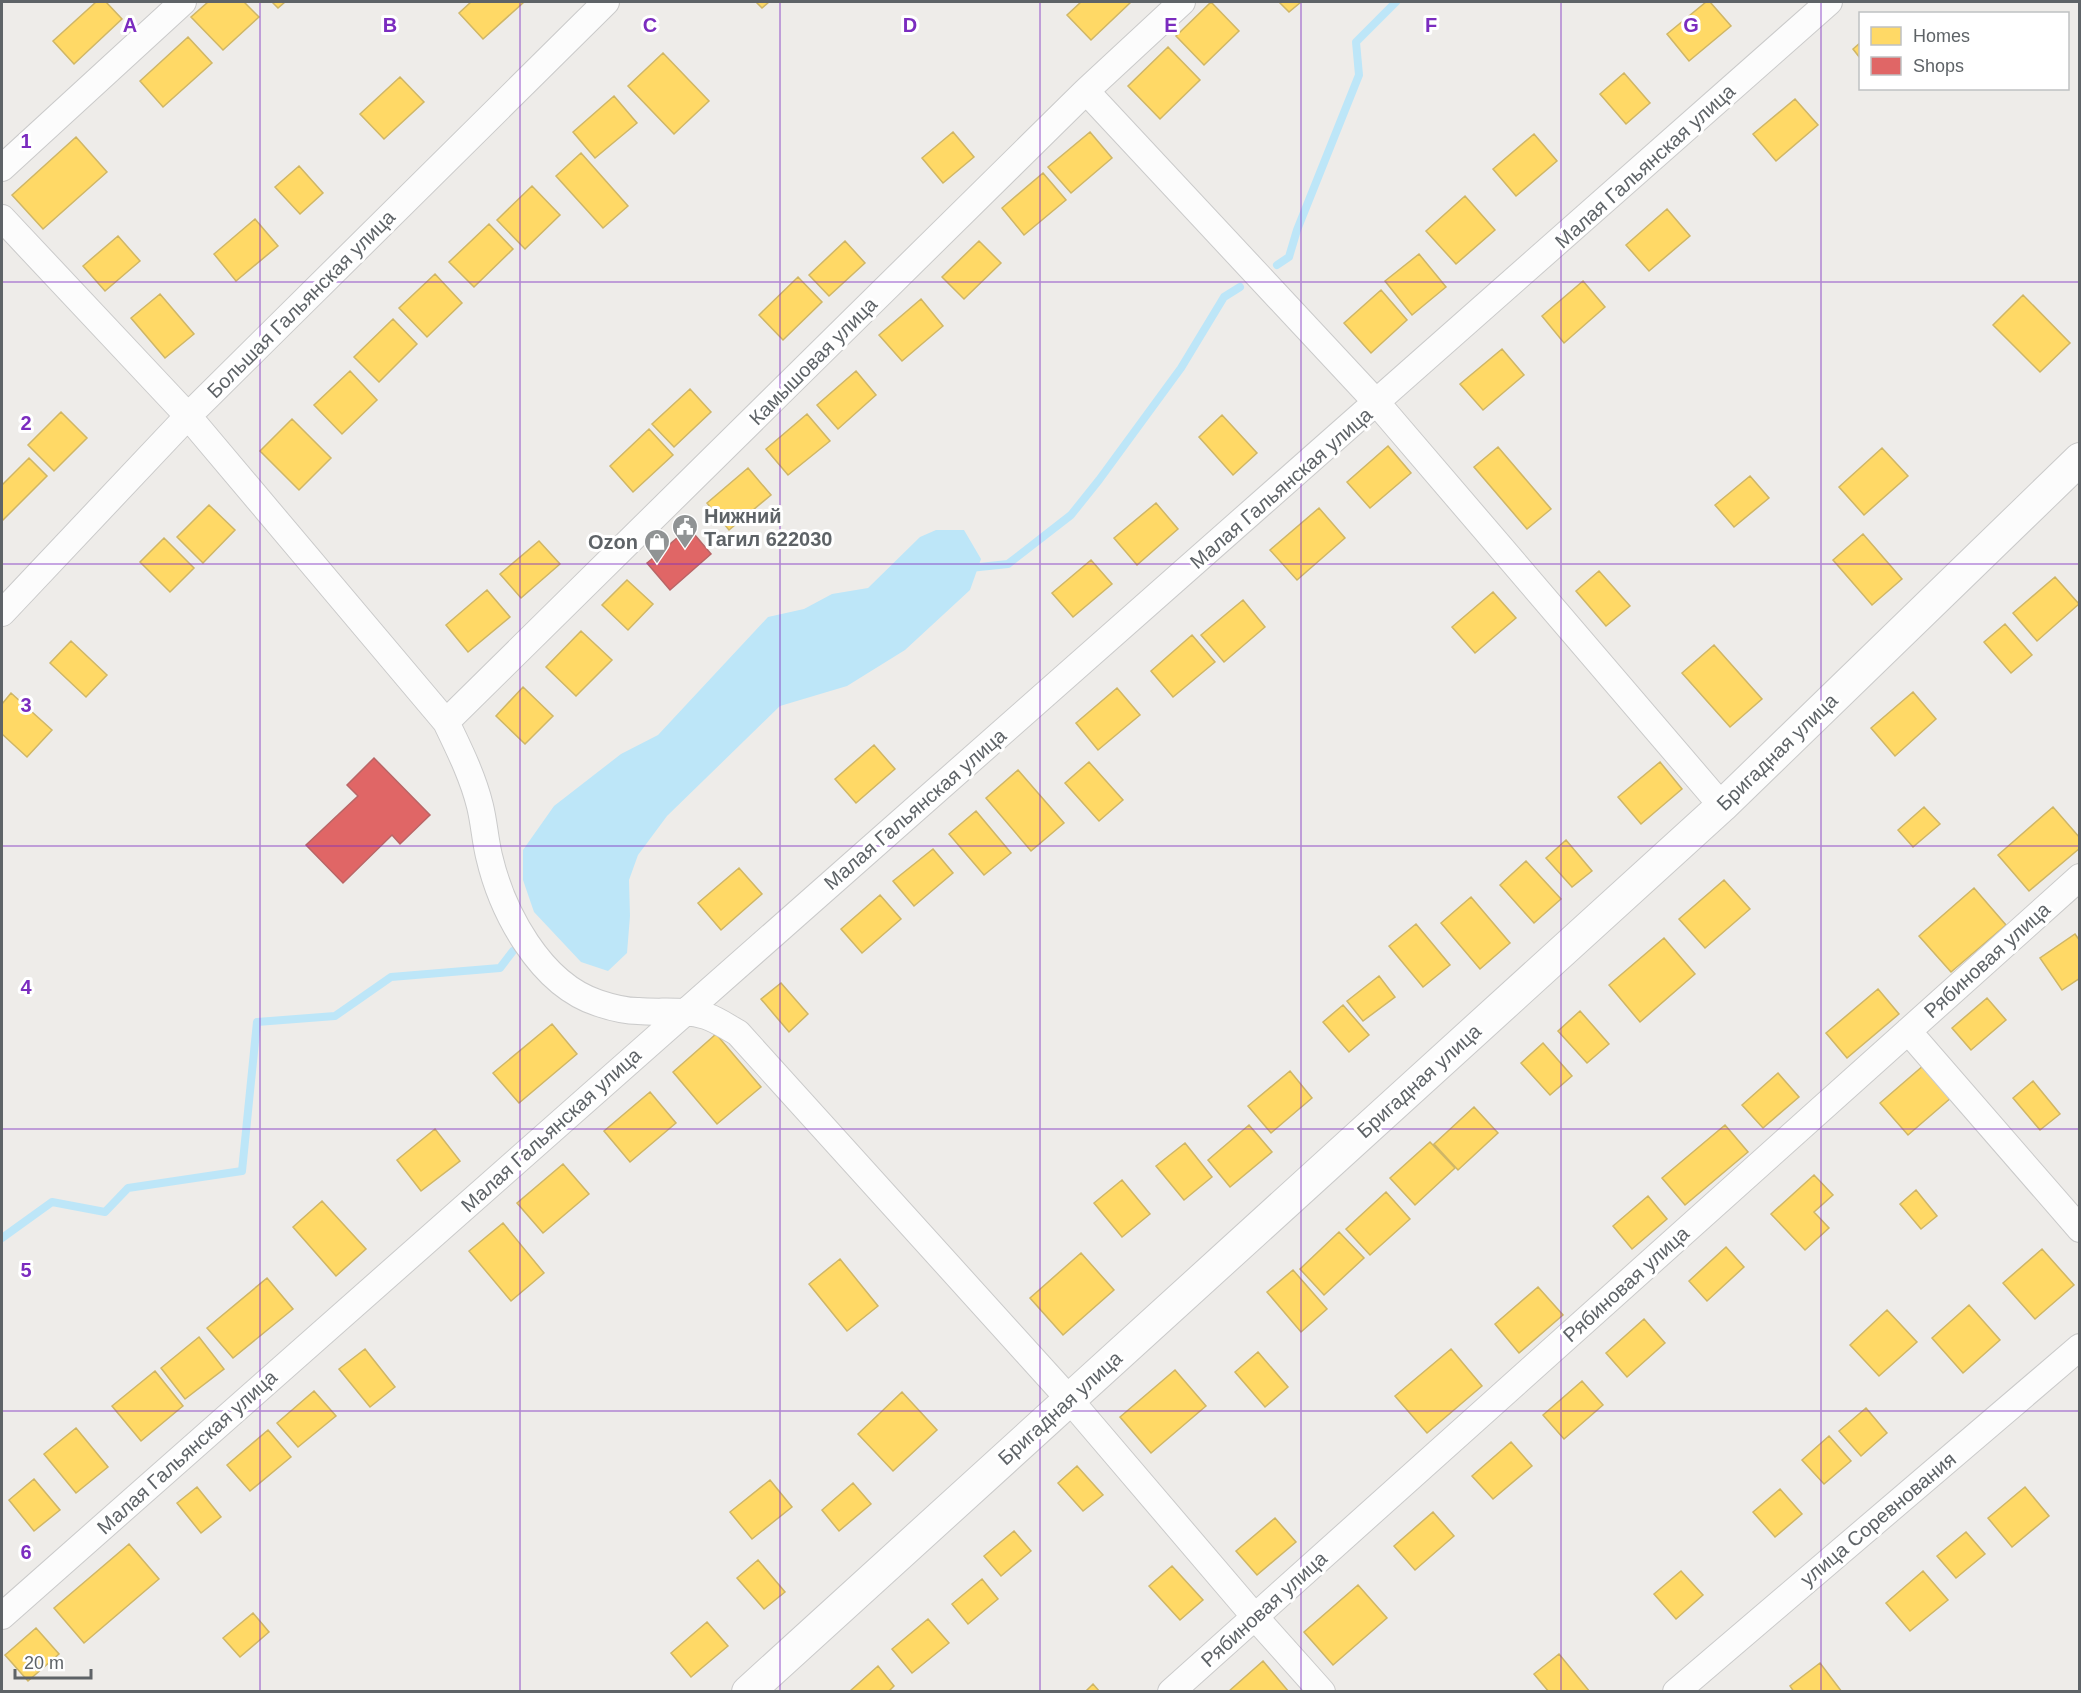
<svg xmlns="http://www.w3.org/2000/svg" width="2081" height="1693" font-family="Arial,sans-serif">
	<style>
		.water { fill: #bde6f8 }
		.homes { fill: #ffd966; stroke: #cfb666; stroke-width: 1.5 }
		.shops { fill: #e06666; stroke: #b96566; stroke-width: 1.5 }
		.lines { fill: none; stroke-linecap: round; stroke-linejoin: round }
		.stream { stroke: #bde6f8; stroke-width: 8 }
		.minor-casing { stroke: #cacaca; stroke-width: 28 }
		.tertiary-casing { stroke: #cacaca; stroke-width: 34 }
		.minor { stroke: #fcfcfc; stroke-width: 26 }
		.tertiary { stroke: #fcfcfc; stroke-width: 32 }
		.grid { fill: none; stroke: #7b2cbf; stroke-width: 1.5; stroke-opacity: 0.55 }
		.labels { text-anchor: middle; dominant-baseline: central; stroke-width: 6; stroke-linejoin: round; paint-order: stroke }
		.street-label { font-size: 20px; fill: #5e6367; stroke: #fff }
		.poi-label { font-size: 20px; font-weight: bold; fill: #5e6367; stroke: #fff; text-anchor: start }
		.grid-label { font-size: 20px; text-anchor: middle; font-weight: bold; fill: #7b2cbf; stroke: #fff; stroke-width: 6; stroke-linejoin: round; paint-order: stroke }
	</style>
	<rect width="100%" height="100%" fill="#eeece9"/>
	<path class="water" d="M936 530H964L981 559 970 590 905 650 847 686 780 706 667 816 638 855 629 880 630 916 627 953 608 971 581 962 534 912 523 880V850L554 806 621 754 658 735 768 617 804 609 832 594 868 588 920 537Z"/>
	<path class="homes" d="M96 2H106L122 19 74 64 53 41Z
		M208 2H244L259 17 223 50 191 17Z
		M272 2H285L278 8Z
		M471 2H524L483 39 459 13Z
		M756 2H769L762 8Z
		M1081 2H1131L1091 40 1067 15Z
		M1211 2 1239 31 1204 65 1176 36Z
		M1279 2H1301L1289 12Z
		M1706 2H1710L1731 26 1689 61 1667 34Z
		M188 37 212 63 163 107 140 81Z
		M1860 43V58L1853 49Z
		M1168 47 1200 80 1160 119 1128 86Z
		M663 53 709 101 674 134 628 86Z
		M1624 73 1650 103 1626 124 1600 94Z
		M400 77 424 102 384 139 360 114Z
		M614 96 637 123 595 158 573 132Z
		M1795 99 1818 125 1776 161 1753 134Z
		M953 132 974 157 943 183 922 158Z
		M1090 132 1112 158 1071 193 1048 167Z
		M1534 134 1557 161 1516 196 1493 169Z
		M76 137 107 172 43 229 12 195Z
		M581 153 628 206 603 228 556 176Z
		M299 166 323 193 300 214 275 187Z
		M1043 173 1066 200 1024 235 1002 208Z
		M532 186 560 215 525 249 497 220Z
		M1465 196 1495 230 1456 264 1426 231Z
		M1667 209 1690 236 1649 271 1626 245Z
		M255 219 278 246 236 281 214 254Z
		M489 224 513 249 474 287 449 262Z
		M118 236 140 261 105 291 83 266Z
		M845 241 865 263 829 296 809 275Z
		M979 241 1001 263 964 299 942 277Z
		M1419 254 1446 287 1412 315 1385 281Z
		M435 274 462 303 427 337 399 308Z
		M798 277 822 302 783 340 759 315Z
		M1583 281 1605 307 1564 343 1542 316Z
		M1381 290 1407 320 1371 353 1344 323Z
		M160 294 194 334 165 358 131 318Z
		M2023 295 2070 343 2040 372 1993 325Z
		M921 299 943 326 902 361 879 335Z
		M393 319 417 344 379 382 354 357Z
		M1502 349 1524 375 1483 410 1460 384Z
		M350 371 377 400 342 434 314 405Z
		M856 371 876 395 838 429 817 405Z
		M690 389 711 412 674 447 652 424Z
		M61 412 87 438 54 471 28 445Z
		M807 414 830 441 788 475 766 449Z
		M1222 415 1257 453 1233 475 1199 437Z
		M292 419 331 458 299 490 260 451Z
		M649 429 673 455 633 492 610 466Z
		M1388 446 1411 473 1370 508 1347 482Z
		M1498 447 1551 509 1527 529 1474 467Z
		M1882 448 1908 476 1864 515 1839 487Z
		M29 458 47 476 2 521V485Z
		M748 468 771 495 729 530 707 503Z
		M1750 476 1769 498 1734 527 1715 505Z
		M1156 503 1178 529 1137 565 1114 538Z
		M209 505 235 530 203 563 177 537Z
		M1319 508 1345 538 1297 580 1270 550Z
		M1863 534 1902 579 1872 605 1833 560Z
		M164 538 194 568 170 592 140 562Z
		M539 541 560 564 521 598 500 574Z
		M1091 560 1112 584 1073 617 1052 593Z
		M1599 571 1630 606 1606 626 1576 591Z
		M2055 577 2079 604 2037 641 2013 613Z
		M627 580 653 604 628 630 602 605Z
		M487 590 510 617 468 652 446 625Z
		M1493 592 1516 618 1475 653 1452 627Z
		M1243 600 1265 627 1224 662 1201 635Z
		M2005 624 2032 655 2011 673 1984 642Z
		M581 631 612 660 576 696 546 667Z
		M1192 635 1215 662 1173 697 1151 671Z
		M71 641 107 675 86 697 50 663Z
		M1714 645 1762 699 1730 727 1682 673Z
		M523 687 553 716 525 744 496 716Z
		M1117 688 1140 715 1098 750 1076 723Z
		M1913 692 1936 719 1895 756 1871 728Z
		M11 693 52 730 27 757 2 734V704Z
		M874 745 895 769 856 803 835 779Z
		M1089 762 1123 800 1099 821 1065 783Z
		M1660 762 1682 789 1641 824 1618 797Z
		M1018 770 1064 823 1031 851 986 798Z
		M1924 807 1940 824 1913 847 1898 830Z
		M2053 807 2080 838V848L2029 891 1998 855Z
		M976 811 1011 853 984 875 949 834Z
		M1566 840 1592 871 1572 887 1546 858Z
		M933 849 953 873 914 906 893 881Z
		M1526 861 1561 899 1534 923 1500 885Z
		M739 868 762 894 721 930 698 903Z
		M1724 880 1750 909 1705 948 1679 919Z
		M1974 888 2006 925 1951 972 1919 936Z
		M880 895 901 919 862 953 841 929Z
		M1471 897 1510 943 1480 969 1441 923Z
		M1416 924 1450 965 1423 987 1389 946Z
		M2075 934 2080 941V978L2062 990 2040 958Z
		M1664 938 1695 974 1640 1022 1609 985Z
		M1379 976 1395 997 1363 1021 1347 1001Z
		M781 983 808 1014 789 1032 761 999Z
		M1878 989 1899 1014 1847 1058 1826 1033Z
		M1987 998 2006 1020 1971 1050 1952 1028Z
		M1343 1005 1369 1035 1349 1052 1323 1022Z
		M1580 1011 1609 1044 1587 1063 1558 1031Z
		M552 1024 577 1054 519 1103 493 1073Z
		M716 1034 761 1087 717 1124 673 1072Z
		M1543 1043 1572 1076 1550 1095 1521 1063Z
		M1924 1065 1952 1097 1908 1135 1880 1103Z
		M1290 1071 1312 1098 1271 1133 1248 1106Z
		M1778 1073 1799 1097 1763 1128 1742 1105Z
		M2033 1081 2060 1114 2040 1130 2013 1098Z
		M650 1092 676 1123 630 1162 604 1131Z
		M1474 1107 1498 1133 1458 1170 1434 1144Z
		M1249 1125 1272 1152 1230 1187 1208 1160Z
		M1725 1125 1748 1152 1685 1205 1662 1178Z
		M435 1129 460 1161 421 1191 397 1160Z
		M1430 1142 1455 1168 1415 1205 1390 1178Z
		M1185 1143 1212 1177 1184 1200 1156 1166Z
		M563 1164 589 1194 543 1233 517 1203Z
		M1814 1175 1833 1195 1814 1212 1829 1228 1805 1250 1771 1214Z
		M1122 1180 1150 1214 1122 1237 1094 1203Z
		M1916 1190 1937 1216 1921 1229 1900 1204Z
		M1386 1192 1410 1219 1370 1255 1346 1229Z
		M1648 1196 1667 1219 1632 1249 1613 1226Z
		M322 1201 366 1249 336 1276 293 1227Z
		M503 1223 544 1273 511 1301 469 1251Z
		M1339 1232 1364 1258 1324 1295 1300 1269Z
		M1726 1247 1744 1267 1707 1301 1689 1281Z
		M2042 1249 2074 1285 2035 1319 2003 1283Z
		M1081 1253 1114 1290 1063 1335 1030 1298Z
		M840 1259 878 1306 847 1331 809 1284Z
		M1293 1270 1327 1309 1301 1332 1267 1292Z
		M267 1278 293 1309 233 1358 207 1328Z
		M1538 1287 1563 1315 1519 1353 1495 1324Z
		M1969 1305 2000 1340 1963 1373 1932 1338Z
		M1887 1310 1917 1342 1879 1376 1850 1345Z
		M1644 1319 1665 1343 1627 1377 1606 1353Z
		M199 1337 224 1369 185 1399 161 1368Z
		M365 1349 395 1387 370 1407 339 1369Z
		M1451 1349 1482 1386 1427 1433 1395 1396Z
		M1258 1352 1288 1387 1265 1407 1235 1372Z
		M1175 1370 1206 1406 1151 1453 1120 1417Z
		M155 1371 183 1406 141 1441 112 1406Z
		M1582 1381 1603 1405 1564 1439 1543 1415Z
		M314 1391 336 1416 298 1447 277 1423Z
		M902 1392 937 1430 893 1471 858 1434Z
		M1866 1408 1887 1433 1861 1456 1839 1431Z
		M76 1428 108 1467 76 1493 44 1454Z
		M268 1430 291 1457 250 1491 227 1465Z
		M1829 1436 1851 1461 1824 1484 1802 1460Z
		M1511 1442 1532 1466 1493 1499 1472 1476Z
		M1077 1466 1103 1495 1083 1511 1058 1483Z
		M34 1479 60 1510 34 1531 9 1500Z
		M770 1480 792 1507 752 1539 730 1512Z
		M853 1483 871 1504 839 1531 822 1510Z
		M197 1487 221 1517 201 1533 177 1503Z
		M2025 1487 2049 1516 2012 1547 1988 1518Z
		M1780 1489 1802 1514 1775 1537 1753 1512Z
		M1433 1512 1454 1536 1415 1570 1394 1546Z
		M1275 1518 1296 1542 1257 1575 1236 1551Z
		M1014 1531 1031 1551 1001 1576 984 1556Z
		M1966 1532 1985 1554 1956 1578 1937 1556Z
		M129 1544 159 1579 84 1643 54 1608Z
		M758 1560 785 1592 764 1609 737 1578Z
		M1172 1566 1203 1600 1180 1620 1149 1586Z
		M1681 1571 1703 1595 1676 1619 1654 1594Z
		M1923 1571 1948 1600 1910 1631 1886 1603Z
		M982 1579 998 1599 968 1624 952 1604Z
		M1358 1585 1387 1618 1333 1665 1304 1632Z
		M253 1613 269 1632 240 1657 223 1638Z
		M928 1619 949 1643 912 1673 892 1649Z
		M707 1622 728 1646 691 1677 671 1653Z
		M36 1628 59 1654 28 1681 5 1655Z
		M1559 1654 1590 1692H1549L1534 1674Z
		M1263 1661 1289 1692H1228Z
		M1820 1663 1842 1692H1794L1790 1686Z
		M878 1666 894 1686 888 1692H849Z
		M1093 1684 1100 1692H1085Z"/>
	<path class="shops" d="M689 528 711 554 670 590 647 563Z
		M374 758 430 815 400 844 392 835 343 883 306 845 358 796 347 785Z"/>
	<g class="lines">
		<path class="stream" d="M1277 265 1289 257 1297 230 1359 75 1356 42 1396 2
			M970 568 1008 564 1071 515 1099 480 1181 368 1224 297 1240 287
			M2 1238 52 1202 105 1212 128 1188 242 1171 257 1022 335 1016 391 977 500 968 513 951"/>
		<defs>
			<path id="minor" d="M1086 91 1377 403 1722 806
				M2 168 183 2
				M2 218 188 416 446 722C459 749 473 777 480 806 484 822 485 839 489 856 502 912 540 984 598 1003 610 1007 626 1011 638 1011 661 1013 684 1009 706 1016 718 1020 727 1027 738 1033L1069 1399 1255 1617 1322 1692
				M2 613 188 416 606 2
				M446 722 1086 91 1182 2
				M1908 1031 2080 1229
				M2 1616C610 1077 1222 541 1829 2
				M1171 1692 2080 877
				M1676 1692 2080 1347"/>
			<path id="tertiary" d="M748 1692 1722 806 2080 459"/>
		</defs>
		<use href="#minor" class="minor-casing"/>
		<use href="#tertiary" class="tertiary-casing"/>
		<use href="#minor" class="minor"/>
		<use href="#tertiary" class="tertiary"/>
	</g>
	<path class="grid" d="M260 2V1692M520 2V1692M780 2V1692M1040 2V1692M1301 2V1692M1561 2V1692M1821 2V1692M2 282H2080M2 564H2080M2 846H2080M2 1129H2080M2 1411H2080"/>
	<defs>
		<symbol id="civic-pin" viewBox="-11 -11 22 30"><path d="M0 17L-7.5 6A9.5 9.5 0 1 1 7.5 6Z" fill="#909394" stroke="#fff"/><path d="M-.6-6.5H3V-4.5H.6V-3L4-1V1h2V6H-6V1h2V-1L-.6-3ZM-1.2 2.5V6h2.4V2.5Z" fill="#fff"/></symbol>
		<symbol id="shop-pin" viewBox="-11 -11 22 30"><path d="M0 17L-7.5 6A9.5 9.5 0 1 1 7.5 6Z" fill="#909394" stroke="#fff"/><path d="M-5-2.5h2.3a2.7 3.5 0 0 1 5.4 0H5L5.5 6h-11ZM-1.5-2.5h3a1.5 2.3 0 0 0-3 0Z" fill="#fff"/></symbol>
	</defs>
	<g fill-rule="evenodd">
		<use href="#civic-pin" x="670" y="512" width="30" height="40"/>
		<use href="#shop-pin" x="642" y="527" width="30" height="40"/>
	</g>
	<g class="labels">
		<g class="street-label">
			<text transform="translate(1645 166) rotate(-42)">Малая Гальянская улица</text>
			<text transform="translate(301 304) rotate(-45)">Большая Гальянская улица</text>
			<text transform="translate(813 361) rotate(-45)">Камышовая улица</text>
			<text transform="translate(1281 488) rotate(-41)">Малая Гальянская улица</text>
			<text transform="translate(1777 752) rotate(-44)">Бригадная улица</text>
			<text transform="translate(915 809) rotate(-41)">Малая Гальянская улица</text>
			<text transform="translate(1987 960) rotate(-42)">Рябиновая улица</text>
			<text transform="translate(1419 1081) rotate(-42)">Бригадная улица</text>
			<text transform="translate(551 1130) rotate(-42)">Малая Гальянская улица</text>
			<text transform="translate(1626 1284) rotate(-42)">Рябиновая улица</text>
			<text transform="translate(1060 1408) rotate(-42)">Бригадная улица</text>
			<text transform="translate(187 1452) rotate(-42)">Малая Гальянская улица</text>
			<text transform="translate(1878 1519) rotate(-40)">улица Соревнования</text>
			<text transform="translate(1264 1609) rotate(-42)">Рябиновая улица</text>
		</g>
		<g class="poi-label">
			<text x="704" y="516">Нижний<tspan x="704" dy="23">Тагил 622030</tspan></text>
			<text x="638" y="542" text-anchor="end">Ozon</text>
		</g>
	</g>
	<g class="grid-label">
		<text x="130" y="32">A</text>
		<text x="390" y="32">B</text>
		<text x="650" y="32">C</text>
		<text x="910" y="32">D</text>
		<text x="1171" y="32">E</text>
		<text x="1431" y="32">F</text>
		<text x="1691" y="32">G</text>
		<text x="26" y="148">1</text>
		<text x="26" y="430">2</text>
		<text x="26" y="712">3</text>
		<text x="26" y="994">4</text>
		<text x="26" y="1277">5</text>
		<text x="26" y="1559">6</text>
	</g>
	<rect width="2081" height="1693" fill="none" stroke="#5e6367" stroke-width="6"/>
	<rect x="1859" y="12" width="210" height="78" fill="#ffffff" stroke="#bfc1c2" stroke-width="1.5"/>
	<rect x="1871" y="27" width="30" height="18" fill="#ffd966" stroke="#bfc1c2" stroke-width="1.5"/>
	<text x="1913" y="42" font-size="18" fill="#5e6367">Homes</text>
	<rect x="1871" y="57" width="30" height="18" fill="#e06666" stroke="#bfc1c2" stroke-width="1.5"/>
	<text x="1913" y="72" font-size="18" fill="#5e6367">Shops</text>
	<path d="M15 1669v9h76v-9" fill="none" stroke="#5e6367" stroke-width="3"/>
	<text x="24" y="1669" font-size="18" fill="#5e6367" stroke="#ffffff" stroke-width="4.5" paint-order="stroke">20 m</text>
</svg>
